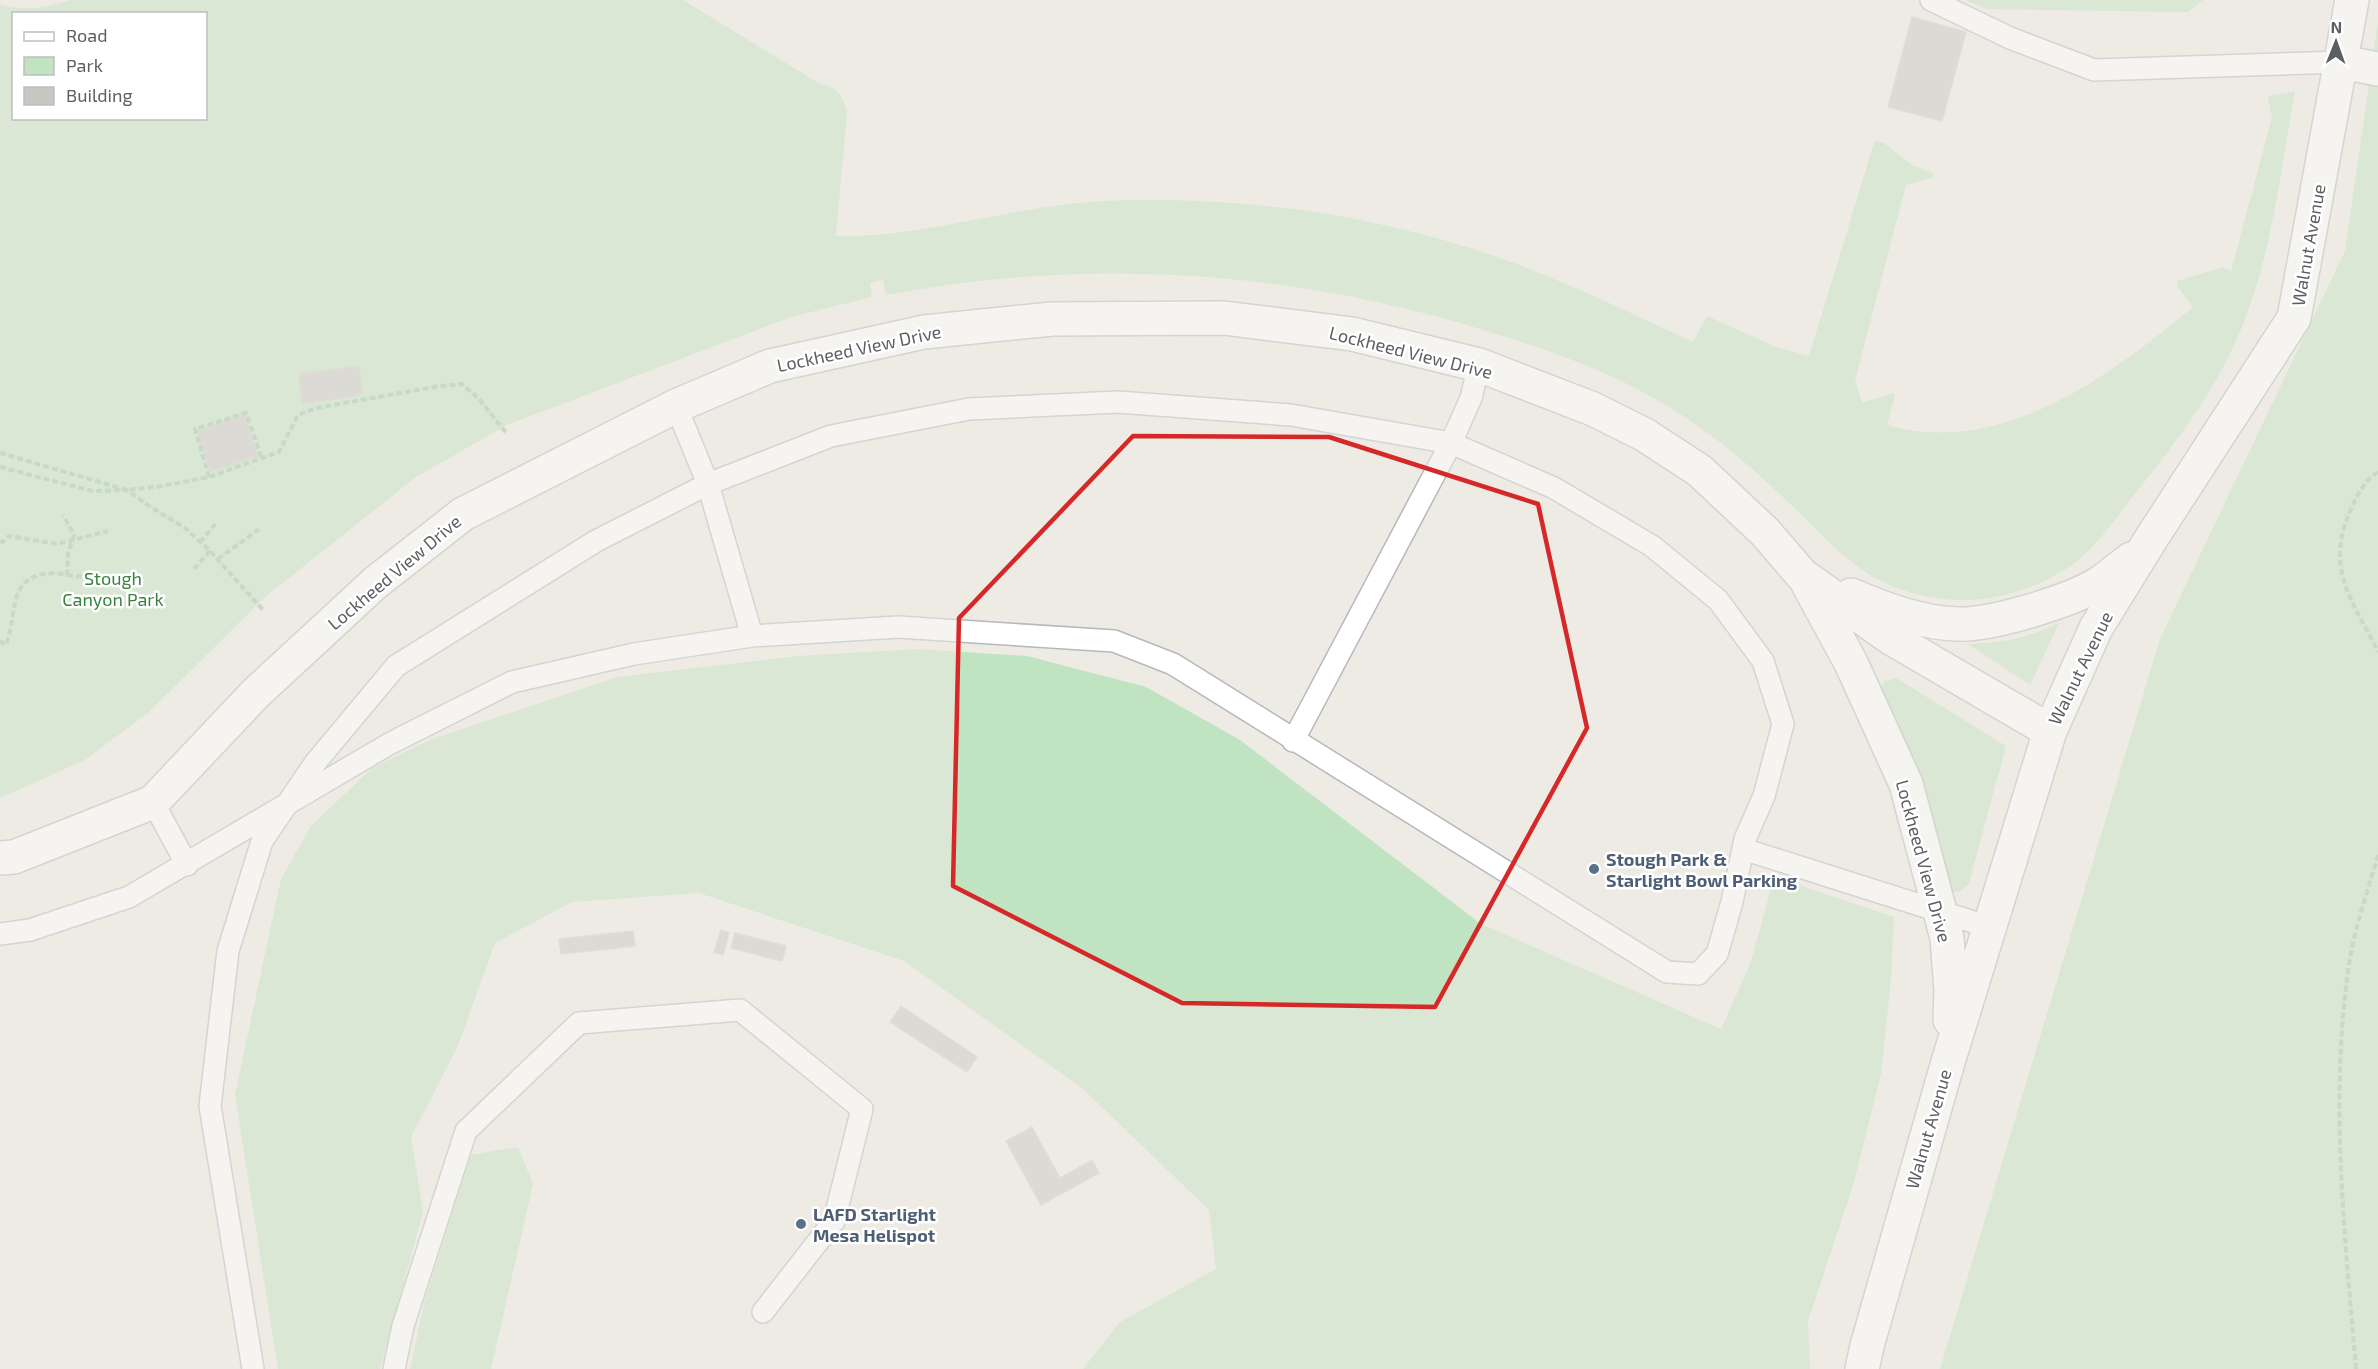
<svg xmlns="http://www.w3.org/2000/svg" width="2378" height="1369" font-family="'Exo 2',sans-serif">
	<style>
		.green { fill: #c0e3c1; fill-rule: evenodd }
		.building { fill: #c8c6c0; stroke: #d1cdc1; stroke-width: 1.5 }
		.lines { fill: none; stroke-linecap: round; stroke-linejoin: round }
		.lane-casing { stroke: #b5b8bc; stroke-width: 24 }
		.street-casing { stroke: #b5b8bc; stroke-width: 36 }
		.path { stroke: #9ac3a7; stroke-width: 4; stroke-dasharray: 6 3; stroke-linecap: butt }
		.lane { stroke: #fff; stroke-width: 21 }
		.street { stroke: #fff; stroke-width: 33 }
		.marked { fill: none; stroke: #d62828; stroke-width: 4.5; stroke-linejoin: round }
		.service-dot { fill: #5c6f8a; stroke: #fff; stroke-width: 2 }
		.labels { text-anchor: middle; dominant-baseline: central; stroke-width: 5; stroke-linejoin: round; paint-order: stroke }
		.street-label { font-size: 18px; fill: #5b5e63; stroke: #fff }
		.park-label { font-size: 18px; fill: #3a8240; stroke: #fff }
		.service-label { font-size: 18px; font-weight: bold; fill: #4e5e75; stroke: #fff; text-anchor: start }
	</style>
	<rect width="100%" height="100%" fill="#edebe3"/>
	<path class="green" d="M72 0H683L820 84C839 88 841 93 847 111L836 236C926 238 1015 205 1105 201 1243 195 1381 215 1511 262 1573 285 1633 314 1693 342L1707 316 1776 347 1809 356 1875 140 1884 143 1912 165 1934 174 1932 178 1906 185 1855 380 1862 403 1893 393 1895 395 1887 425C2001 458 2110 376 2193 307L2177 286V281L2224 267 2231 272 2272 117 2268 96 2295 91C2282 163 2274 236 2250 305 2226 378 2178 440 2131 499 2114 520 2098 544 2077 561 2036 592 1981 607 1930 597 1862 585 1836 547 1789 503 1756 471 1722 441 1683 416 1621 375 1553 351 1483 330 1290 270 1085 257 886 295L883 280 870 283 872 297 791 317 507 425 416 477 265 597 148 713 85 760 0 798V5C28 12 44 7 72 0ZM14 14H206V118H14Z
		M1965 0H2203L2188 12 1987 9Z
		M2378 22V1369H1940L2160 639 2345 251Z
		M2059 623 2030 685 1968 644C2003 643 2027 638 2059 623Z
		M918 649 1027 656 1146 687 1240 740 1481 924 1721 1029 1751 962 1774 877 1894 917 1891 978 1881 1074 1853 1186 1808 1321 1810 1369H1083L1120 1322 1216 1269 1209 1210 1082 1088 904 961 699 893 572 902 495 943 457 1048 411 1137 423 1212 380 1369H278L235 1095 281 879 311 826 372 768 430 740 617 677 798 656Z
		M1896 678 2006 746 1969 883 1960 892H1952L1949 886 1940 841 1916 762 1881 690 1884 681Z
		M518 1147 533 1184 491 1369H410L425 1300 471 1155Z"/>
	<path class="building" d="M1912 17 1966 32 1942 121 1888 107Z
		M359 366 363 395 302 404 299 374Z
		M245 415 258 456 210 472 197 430Z
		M721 930 729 933 723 955 714 952Z
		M633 931 635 946 561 954 559 939Z
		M735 933 786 946 782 961 731 948Z
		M901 1006 977 1057 967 1072 890 1022Z
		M1032 1127 1060 1178 1092 1160 1099 1173 1041 1205 1006 1141Z"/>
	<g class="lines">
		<defs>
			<path id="lane" d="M1931 0 2010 38 2094 70 2342 62
				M676 406 708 484 752 636
				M1293 741 1451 443 1471 398 1479 365
				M153 802 187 865
				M1743 849 1989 927
				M0 934 30 930 129 897 389 744 512 682 634 654 752 636 898 627 1114 641 1173 664 1667 972 1698 974 1717 954 1732 902 1745 839 1764 796 1783 724 1763 661 1718 600 1652 546 1554 488 1451 443 1291 415 1118 402 969 409 831 436 708 484 596 541 396 666 315 763 262 841 228 951 210 1106 253 1369
				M394 1369 403 1326 466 1131 579 1023 740 1010 862 1109 834 1221 763 1312"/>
			<path id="street" d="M2342 62 2378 69
				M1808 584 1851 663 1906 784 1947 938 1951 990 1950 1020
				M1851 595C1884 609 1921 623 1957 624 1990 626 2070 601 2098 584 2109 577 2120 567 2131 559
				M0 858 14 857 153 802 255 694 375 583 463 514 676 406 770 366 924 332 1052 319 1224 318 1352 334 1479 365 1593 409 1645 435 1700 471 1765 532 1802 575 1891 638 2050 731
				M1862 1369 1867 1346 1948 1062 2050 731 2096 628 2149 542 2294 318 2352 0"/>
		</defs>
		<use href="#lane" class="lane-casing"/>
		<use href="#street" class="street-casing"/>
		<path class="path" d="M0 453 127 490 162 486 209 477 279 452 298 415 316 408 440 386 462 384 479 399 507 434
			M0 467 92 491 127 490 149 506 185 528 208 549 264 611
			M2378 472C2365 480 2357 495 2351 509 2324 569 2352 599 2378 652
			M209 477 195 429 246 413 262 459
			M0 541 3 542 9 536 57 544 108 531
			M200 542 217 522
			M218 559 259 529
			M194 569 210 551
			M67 575 85 577
			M0 641 6 645C13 628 12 602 20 589 29 573 52 571 67 575L68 553 74 535 63 515
			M2356 1369C2345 1235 2329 1099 2349 965 2354 928 2368 891 2378 855"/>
		<use href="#lane" class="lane"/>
		<use href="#street" class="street"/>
	</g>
	<path d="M0 0H2378V1369H0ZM1133 436 1329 437 1538 504 1587 728 1435 1007 1182 1003 953 886 959 618Z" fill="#edebe3" fill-opacity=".55" fill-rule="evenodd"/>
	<path class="marked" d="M1133 436 1329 437 1538 504 1587 728 1435 1007 1182 1003 953 886 959 618Z"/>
	<g class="service-dot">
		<circle cx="1594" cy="869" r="6"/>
		<circle cx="801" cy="1224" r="6"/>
	</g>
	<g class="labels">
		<g class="street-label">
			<text transform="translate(2308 245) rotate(-80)">Walnut Avenue</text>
			<text transform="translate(859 348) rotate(-12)">Lockheed View Drive</text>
			<text transform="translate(1411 352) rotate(14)">Lockheed View Drive</text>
			<text transform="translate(394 572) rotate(-40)">Lockheed View Drive</text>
			<text transform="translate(2080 668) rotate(-64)">Walnut Avenue</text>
			<text transform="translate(1924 861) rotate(75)">Lockheed View Drive</text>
			<text transform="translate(1928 1129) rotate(-74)">Walnut Avenue</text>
		</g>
		<g class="park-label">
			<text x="113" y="578">Stough<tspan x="113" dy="21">Canyon Park</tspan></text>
		</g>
		<g class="service-label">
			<text x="1606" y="859">Stough Park &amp;<tspan x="1606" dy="21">Starlight Bowl Parking</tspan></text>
			<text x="813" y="1214">LAFD Starlight<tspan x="813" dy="21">Mesa Helispot</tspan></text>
		</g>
	</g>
	<rect x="12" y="12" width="195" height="108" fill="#ffffff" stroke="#bdbfc1" stroke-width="1.5"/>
	<rect x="24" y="32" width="30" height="9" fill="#ffffff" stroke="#bdbfc1" stroke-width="1.5"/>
	<text x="66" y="42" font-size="18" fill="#5b5e63">Road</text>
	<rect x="24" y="57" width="30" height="18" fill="#c0e3c1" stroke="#bdbfc1" stroke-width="1.5"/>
	<text x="66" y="72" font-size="18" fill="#5b5e63">Park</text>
	<rect x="24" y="87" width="30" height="18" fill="#c8c6c0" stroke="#bdbfc1" stroke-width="1.5"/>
	<text x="66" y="102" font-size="18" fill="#5b5e63">Building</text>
	<g transform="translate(2336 42) rotate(1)" stroke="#ffffff" stroke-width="4.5" paint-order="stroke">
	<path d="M0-4.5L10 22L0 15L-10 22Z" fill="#5b5e63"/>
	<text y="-9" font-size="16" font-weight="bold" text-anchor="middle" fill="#5b5e63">N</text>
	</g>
</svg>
